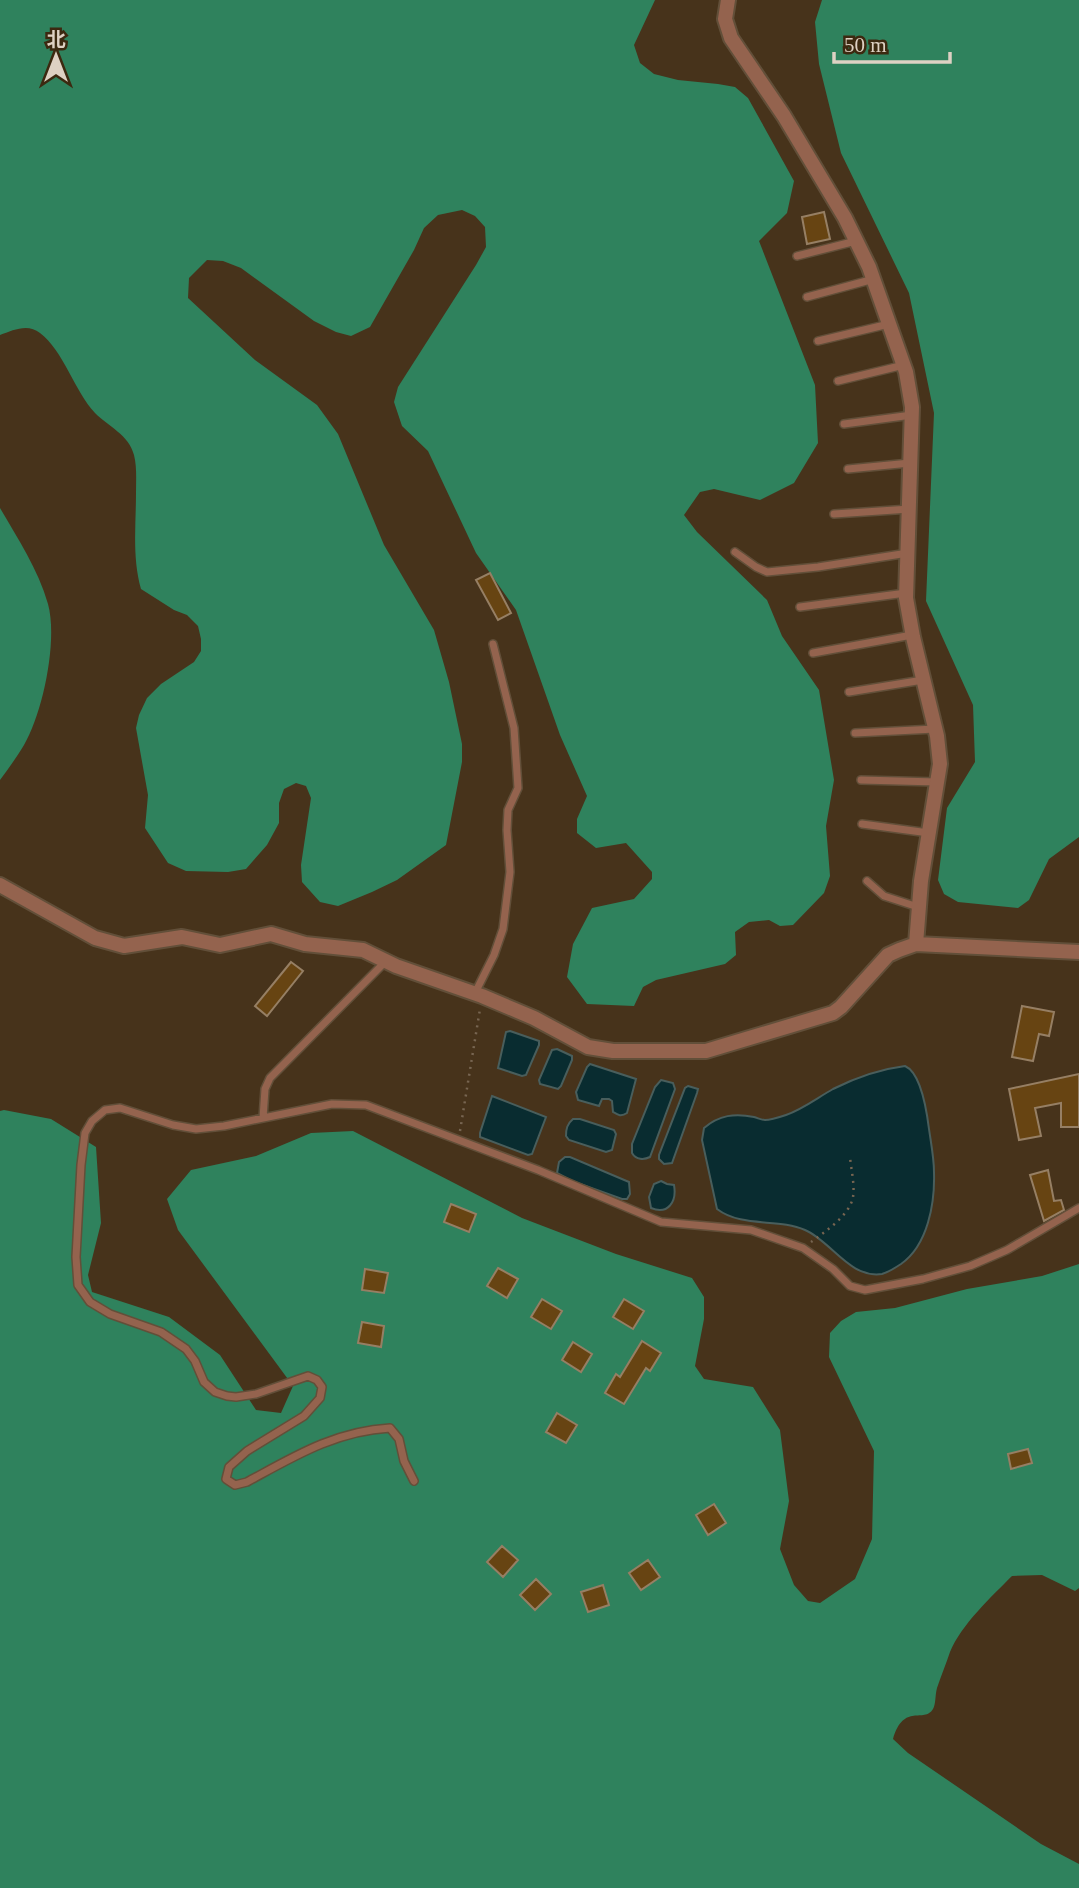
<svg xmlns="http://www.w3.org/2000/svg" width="1079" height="1888" font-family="'Times New Roman','Noto Sans SC',serif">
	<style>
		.forest { fill: #2f825d }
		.water { fill: #092c30; stroke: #495e5c; stroke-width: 2 }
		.building { fill: #674412; stroke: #967f64; stroke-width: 2 }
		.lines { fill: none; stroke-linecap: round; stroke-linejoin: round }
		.service-casing { stroke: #624f39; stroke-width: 10 }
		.minor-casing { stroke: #624f39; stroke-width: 18 }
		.path { stroke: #776551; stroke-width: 2.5; stroke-dasharray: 2 5; stroke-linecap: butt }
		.service { stroke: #94634e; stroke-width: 7 }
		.minor { stroke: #94634e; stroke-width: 14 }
	</style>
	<rect width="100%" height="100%" fill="#47331b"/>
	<path class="forest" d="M0 0H655L634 45 640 63 654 74 678 80 718 84 735 87 748 98 794 181 787 213 759 241 815 385 818 443 794 483 760 500 714 489 700 492 684 515 697 532 767 600 782 636 819 690 834 780 826 826 830 876 824 893 793 925 780 926 769 920 749 922 735 932 736 955 725 964 656 980 643 987 634 1006 587 1004 567 977 573 944 592 908 634 899 652 879V872L626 843 596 848 577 833V819L587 796 560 735 516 610 476 553 428 451 402 426 394 402 398 387 476 265 486 247 485 227 475 216 462 210 438 215 424 228 414 250 370 327 351 336 336 332 314 321 241 268 223 261 207 260 189 278 188 298 255 360 317 405 338 434 384 545 434 630 449 682 462 744V762L446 845 397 880 372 892 338 906 320 902 302 882 301 865 311 798 306 786 296 783 284 789 279 803V823L267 845 246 869 228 872 186 871 168 863 145 828 148 795 136 728 139 715 147 698 161 684 194 662 201 651V639L198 626 187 615 174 610 141 589C132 557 136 525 136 493 136 480 137 467 134 455 129 435 108 426 95 413 75 392 63 350 40 333 28 323 13 330 0 335Z
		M822 0H1079V837L1049 859 1029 900 1018 908 958 902 944 894 938 880 947 808 975 762 973 705 926 601 934 413 909 293 841 153 819 64 815 22Z
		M0 508C18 539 38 569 48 604 58 640 43 713 24 745 17 757 8 769 0 780Z
		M4 1110 51 1119 96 1147 101 1223 88 1275 92 1292 169 1317 220 1355 256 1410 281 1413 293 1386 178 1230 167 1199 191 1170 256 1156 311 1133 353 1131 522 1218 616 1254 692 1278 704 1297V1319L695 1366 704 1379 753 1387 780 1430 789 1501 780 1549 794 1585 808 1601 820 1603 855 1579 872 1539 874 1451 829 1357 830 1333 841 1321 856 1312 895 1308 967 1289 1042 1276 1079 1264V1588L1075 1591 1042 1575 1012 1576C992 1596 961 1625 950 1652 946 1664 941 1676 937 1688 935 1695 936 1704 933 1709 924 1724 904 1702 893 1739L908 1753 1041 1844 1079 1864V1888H0V1111Z"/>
	<path class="water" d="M510 1031 539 1041V1045L526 1075 522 1076 498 1068 506 1032Z
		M557 1049 572 1056V1060L561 1086 558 1089 540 1084 539 1080 552 1050Z
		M590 1064 636 1079 627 1113C621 1117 618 1115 613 1112L612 1101 609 1099H602L599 1106 578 1100 576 1092 587 1067Z
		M905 1066C921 1073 927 1113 929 1129 931 1143 934 1158 934 1172 935 1203 928 1245 901 1264 895 1268 889 1272 882 1274 850 1279 831 1241 805 1230 778 1218 742 1228 717 1209L702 1140 704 1128C719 1115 735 1113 754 1117 758 1118 761 1120 765 1120 771 1120 780 1117 786 1115 803 1109 817 1098 833 1089 855 1078 881 1069 905 1066Z
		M661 1080 673 1083 675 1089 650 1157C644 1160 636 1160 632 1153V1144L655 1087Z
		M688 1086 698 1089 697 1093 672 1163 664 1164 659 1159V1155L685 1088Z
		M492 1096 546 1117 532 1154 528 1155 480 1137V1133Z
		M573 1119H580L614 1130 616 1134 612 1150 606 1152 569 1140 566 1136C566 1129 567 1124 573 1119Z
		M565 1157H570L629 1182 630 1194 627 1199H622L572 1181 557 1173 559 1162Z
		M661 1181 667 1184 674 1185C677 1202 668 1215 651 1208L649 1197 654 1184Z"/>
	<path class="building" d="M824 212 830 239 807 244 802 217Z
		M490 573 511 613 498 620 476 580Z
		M291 962 303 971 267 1016 255 1006Z
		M1022 1006 1054 1012 1049 1036 1039 1034 1033 1061 1012 1057Z
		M1079 1074V1127H1061V1103L1035 1108 1041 1136 1019 1140 1009 1089Z
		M1048 1170 1054 1201 1061 1200 1064 1210 1044 1221 1030 1175Z
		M451 1204 476 1214 469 1232 444 1222Z
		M498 1268 518 1279 507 1298 487 1286Z
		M365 1269 388 1273 384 1293 362 1290Z
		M542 1299 562 1311 551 1329 531 1317Z
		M624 1299 644 1311 633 1329 613 1317Z
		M362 1322 384 1326 381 1347 358 1343Z
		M642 1341 661 1353 650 1371 646 1368 624 1404 605 1393 616 1374 620 1377Z
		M573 1342 592 1354 581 1372 562 1360Z
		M557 1413 577 1425 566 1443 546 1432Z
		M1028 1449 1032 1463 1011 1469 1008 1454Z
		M714 1504 726 1523 708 1535 696 1515Z
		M502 1546 518 1560 503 1577 487 1562Z
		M648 1560 660 1577 641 1590 629 1573Z
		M536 1579 551 1594 535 1610 520 1595Z
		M603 1585 609 1605 588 1612 581 1592Z"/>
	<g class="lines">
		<defs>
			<path id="service" d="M797 256 856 241
				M807 297 874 279
				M818 341 889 324
				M838 381 904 365
				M844 424 912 415
				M848 469 910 463
				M834 514 910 509
				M735 552 756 567 767 572 818 567 908 553
				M800 607 906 593
				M813 653 912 635
				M849 692 923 680
				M855 733 935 729
				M861 780 937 782
				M862 824 929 833
				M867 881 884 896 918 907
				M475 993 494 955 503 929 510 872 507 830 508 810 518 788 514 728 493 644
				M263 1118 265 1089 270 1078 386 961
				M414 1481 404 1461 399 1439 390 1428C335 1431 293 1457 247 1482L235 1485 226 1479 229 1467 247 1451 304 1416 320 1398 322 1387 317 1380 308 1376 256 1394 236 1397 227 1396 215 1392 204 1382 195 1361 186 1349 161 1332 110 1314 90 1302 78 1285 76 1257 81 1165 85 1133 92 1121 105 1110 120 1108 173 1125 196 1129 224 1126 332 1104 366 1105 538 1170 661 1222 751 1230 803 1248 833 1269 850 1286 865 1290 923 1279 970 1266 1007 1250 1079 1208"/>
			<path id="minor" d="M728 0 725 19 731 38 784 116 845 218 869 267 906 372 912 407 906 598 913 637 937 736 940 764 921 881 916 944
				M0 885 95 938 124 946 182 937 220 945 271 934 305 944 363 950 396 966 482 996 534 1018 588 1047 613 1051H706L833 1013 841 1007 888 955 899 950 916 944 1079 952"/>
		</defs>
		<use href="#service" class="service-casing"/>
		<use href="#minor" class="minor-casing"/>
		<path class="path" d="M460 1131 480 1009
			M811 1242C825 1232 850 1215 853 1197 855 1185 851 1169 850 1157"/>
		<use href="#service" class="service"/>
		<use href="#minor" class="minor"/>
	</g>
	<g transform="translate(56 56)" stroke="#3c2910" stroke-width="5" paint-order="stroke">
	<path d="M0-5L12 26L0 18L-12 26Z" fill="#ded1c3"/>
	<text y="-10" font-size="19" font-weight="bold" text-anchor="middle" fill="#ded1c3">北</text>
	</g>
	<path d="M834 52v10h116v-10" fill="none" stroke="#ded1c3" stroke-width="3.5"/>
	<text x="844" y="52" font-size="21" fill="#ded1c3" stroke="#3c2910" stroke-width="5" paint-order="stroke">50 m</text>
</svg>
